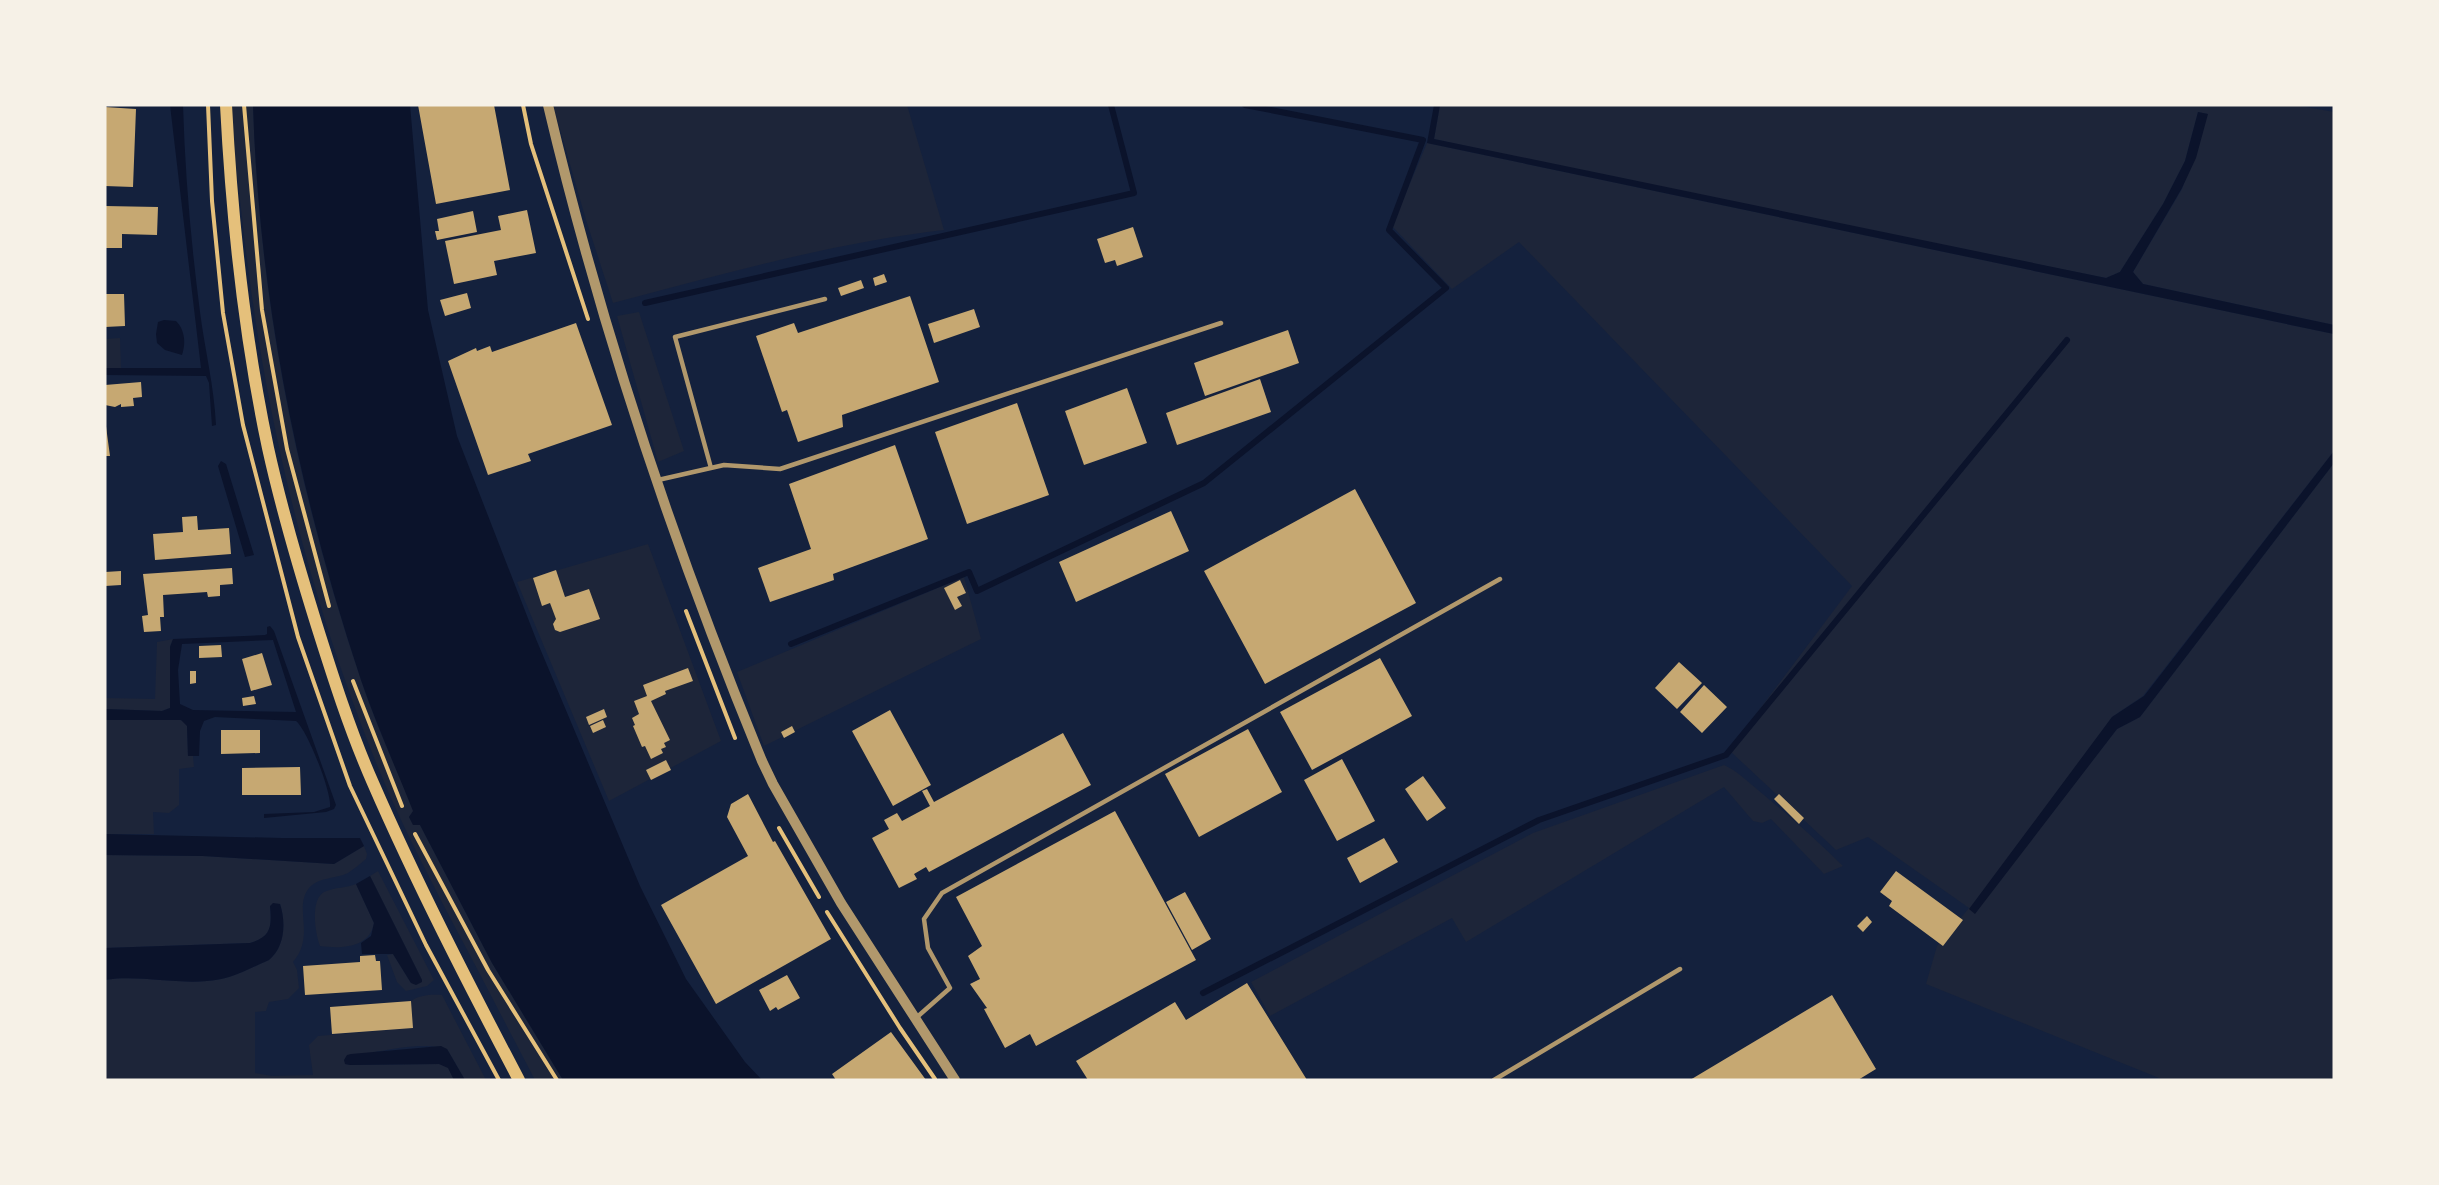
<svg xmlns="http://www.w3.org/2000/svg" width="2439" height="1185" font-family="'DM Sans',sans-serif">
	<style>
		.green { fill: #1d2539 }
		.water { fill: #0b132b; fill-rule: evenodd }
		.lines { fill: none; stroke-linecap: round; stroke-linejoin: round }
		.stream { stroke: #0b132b; stroke-width: 6 }
		.building { fill: #c6a872 }
		.path { stroke: #e5c07b; stroke-width: 4 }
		.service { stroke: #b1986c; stroke-width: 4.5 }
		.tertiary { stroke: #b1986c; stroke-width: 10 }
		.secondary { stroke: #e5c07b; stroke-width: 12 }
	</style>
	<rect width="100%" height="100%" fill="#14213d"/>
	<path class="green" d="M231 105H253C259 301 298 494 361 680 376 725 396 768 414 811L409 817 413 824 420 825 492 963 563 1080H535C505 1023 476 966 446 910 421 861 395 811 375 760 303 580 261 400 241 208 237 174 232 139 231 105Z
		M553 105H907L944 230C832 243 722 274 613 303L586 220Z
		M1440 105H2295L2334 112V325L2143 284 2133 272 2182 189 2207 114 2198 112 2185 161 2163 204 2120 272 2106 278 1707 198 1434 139Z
		M1427 143 2334 334V451L2143 696 2112 717 1974 913 2117 729 2140 717 2334 463V1080H2164L1926 984 1937 946 1969 908 1868 837 1836 850 1729 750 1852 586 1519 242 1452 289 1392 226Z
		M639 312 684 451 658 462 617 316Z
		M120 338 121 369 105 368V339Z
		M648 544 721 741 609 801 517 582Z
		M964 577 981 639 764 746 737 672Z
		M173 639 170 647V708L162 711 105 709V698L155 699 157 642Z
		M177 719 186 722 187 726 188 755 193 756 194 767 179 769V805L169 813 153 812 154 834H105V720Z
		M1724 765C1736 770 1747 781 1758 790 1787 814 1816 839 1843 866L1824 874 1771 819 1762 823 1753 821 1724 787 1466 942 1452 918 1270 1016 1251 982 1533 833Z
		M364 846 367 854 366 859C360 864 354 869 348 873 335 879 319 877 309 888 293 908 316 935 293 962L297 970 299 988 288 999 269 1002 266 1011 255 1012V1073L272 1076 313 1075 309 1045 318 1036 413 1028 411 1001C419 995 431 994 442 995L486 1080H465L447 1049C423 1040 371 1053 345 1058V1064L350 1065 439 1064 448 1067 454 1080H105V980C143 974 183 987 221 979 237 976 254 966 269 960 285 947 286 922 280 904L270 907C272 927 271 937 250 943L105 948V855L203 856 334 864Z
		M378 871 434 980 427 986 406 991 397 982 387 955 393 954 411 983 422 980 370 876Z
		M356 884 374 923C370 948 341 949 320 946 315 933 310 900 324 892 335 887 347 888 356 884Z"/>
	<path class="water" d="M170 105H183C185 174 191 243 200 312 205 351 214 385 216 425L212 426 209 383 206 376 105 375V368H201Z
		M253 105H410L428 310 457 436 536 639 640 886 686 979 745 1062 762 1080H563L492 963 420 825H413L409 817 413 811C396 768 376 724 361 680 299 494 259 301 253 105Z
		M1434 105H1440L1434 139 2106 278 2120 272 2163 204 2185 161 2198 112 2208 114 2196 158 2182 188 2133 272 2143 284 2334 325V334L1427 143Z
		M164 320 176 321C185 330 186 343 182 355L165 350 157 343 156 334 158 322Z
		M2334 451V463L2140 717 2117 729 1975 914 1969 909 2112 717 2144 696Z
		M221 461 226 464 254 555 245 557 218 466Z
		M270 626 274 631 336 805 334 809 326 812 264 818V814L314 812 330 807C332 793 308 731 296 721L215 717 204 721 200 731 199 756H188L187 726 181 720H105V709L162 711 170 708V647L173 639 265 635 267 634V627ZM273 640 296 712 193 710 180 704 178 670 182 644Z
		M105 834 282 838H360L364 846 334 864 203 856 105 855Z
		M370 876 422 980V982L416 985 411 983 393 954H362L361 943 371 936 374 923 356 884Z
		M273 903 280 904C286 922 285 947 269 960 254 966 237 976 221 979 183 987 143 974 105 980V948L250 943C271 937 272 927 270 906Z
		M441 1046 447 1049 465 1080H454L448 1068 439 1064 350 1065 345 1064 344 1060 347 1055 351 1054Z"/>
	<g class="lines">
		<path class="stream" d="M645 303 1134 193 1111 105
			M791 644 969 572 977 591 1204 483 1446 288 1389 230 1423 140 1245 105
			M1203 993 1539 820 1726 755 2067 340"/>
	</g>
	<path class="building" d="M418 105H494L510 190 436 204Z
		M105 107 136 109 133 187 105 186Z
		M105 206 158 207 157 235 122 234V248H105Z
		M527 210 536 253 494 261 497 275 454 284 445 241 501 230 498 216Z
		M473 211 477 232 437 240 435 231H439L437 219Z
		M1133 227 1143 257 1117 266 1115 260 1105 263 1097 239Z
		M884 274 887 282 875 286 873 278Z
		M861 280 864 288 841 296 838 288Z
		M467 293 471 308 445 316 440 300Z
		M105 294H124L125 326 105 327Z
		M910 296 939 382 842 415 843 427 798 442 787 410 782 412 756 336 794 323 798 333Z
		M974 309 980 327 934 343 928 324Z
		M576 323 612 425 528 454 531 461 488 475 448 361 476 348 477 351 490 346 492 352Z
		M1288 330 1299 363 1205 396 1194 363Z
		M1260 379 1271 412 1177 445 1166 413Z
		M141 382 142 397 133 398 134 406 121 407V404L115 407 105 405V385Z
		M1127 388 1147 443 1084 465 1065 411Z
		M1017 403 1049 495 967 524 935 432Z
		M105 419 110 456H105Z
		M895 445 928 539 833 574 834 580 770 602 758 568 811 549 789 484Z
		M1355 489 1416 603 1265 684 1204 571Z
		M1171 511 1189 551 1076 602 1059 562Z
		M197 516 198 530 229 528 231 554 155 560 153 534 183 532 182 517Z
		M232 568 233 584 220 585V596L208 597 207 592 163 595 164 617H160L161 631 144 632 142 616 148 615 143 574Z
		M556 570 565 597 589 589 600 619 560 632 555 630 553 624 556 619 550 603 542 606 533 578Z
		M121 571V585L105 586V572Z
		M960 580 966 593 957 597 962 606 955 610 944 588Z
		M221 645 222 657 199 658V646Z
		M262 653 272 685 251 691 242 659Z
		M1380 658 1412 716 1312 770 1280 712Z
		M1679 662 1702 683 1677 709 1655 688Z
		M688 668 693 681 665 691 666 694 651 701 670 740 664 743 666 747 661 749 663 753 651 759 645 746 642 747 633 726 635 725 632 718 639 714 634 701 647 696 643 685Z
		M190 671H196V683L190 684Z
		M1704 685 1727 707 1702 733 1680 712Z
		M254 696 256 704 243 706 242 698Z
		M604 709 607 717 589 725 586 717Z
		M890 710 931 785 893 806 852 731Z
		M603 720 606 727 593 733 590 726Z
		M792 726 795 732 784 738 781 732Z
		M1248 729 1282 792 1199 837 1165 774Z
		M221 730H260V753L221 754Z
		M1063 733 1091 785 929 872 926 867 914 874 917 879 899 888 872 838 889 829 884 820 897 813 902 821 930 806 922 791 927 789 934 802Z
		M1342 759 1375 821 1337 841 1304 780Z
		M666 760 671 770 651 780 646 770Z
		M300 767 301 795H242V768Z
		M1423 776 1446 808 1427 821 1405 789Z
		M748 794 773 842 775 841 831 939 716 1004 661 905 748 856 727 817 731 804Z
		M1779 794 1804 818 1799 824 1774 799Z
		M1115 811 1196 960 1036 1046 1030 1034 1005 1048 984 1009 987 1008 970 984 980 979 968 956 982 946 956 897Z
		M1384 838 1398 862 1360 883 1347 858Z
		M1896 871 1963 920 1943 946 1889 906 1892 901 1880 892Z
		M1185 892 1211 939 1192 950 1166 902Z
		M1867 916 1872 922 1863 932 1857 926Z
		M375 955 376 961H380L382 990 305 995 303 966 360 962V956Z
		M787 975 800 998 778 1010 776 1007 770 1011 759 990Z
		M1247 983 1307 1080H1088L1076 1061 1175 1002 1186 1020Z
		M1832 995 1876 1069 1858 1080H1690Z
		M411 1001 413 1028 332 1034 330 1007Z
		M891 1032 926 1080H836L832 1074Z"/>
	<g class="lines">
		<path class="path" d="M208 105 212 201 223 313 243 425 298 637 350 786 426 945 499 1080
			M244 105 262 310 287 449 329 606
			M523 105 531 144 588 319
			M686 611 735 738
			M353 681 402 806
			M779 828 819 897
			M415 834 488 970 557 1080
			M827 912 900 1028 935 1079"/>
		<path class="service" d="M711 468 675 337 825 299
			M658 480 724 465 780 469 1221 323
			M916 1018 950 988 928 948 924 919 942 893 1500 579
			M1494 1080 1680 969"/>
		<path class="tertiary" d="M548 105C601 329 674 547 762 761L773 784 841 903 955 1080"/>
		<path class="secondary" d="M226 105C232 221 244 335 268 448 281 507 298 565 316 623 333 677 350 731 373 783 417 884 468 983 519 1080"/>
	</g>
	<rect width="2439" height="1185" fill="none" stroke="#f6f1e7" stroke-width="213"/>
</svg>
